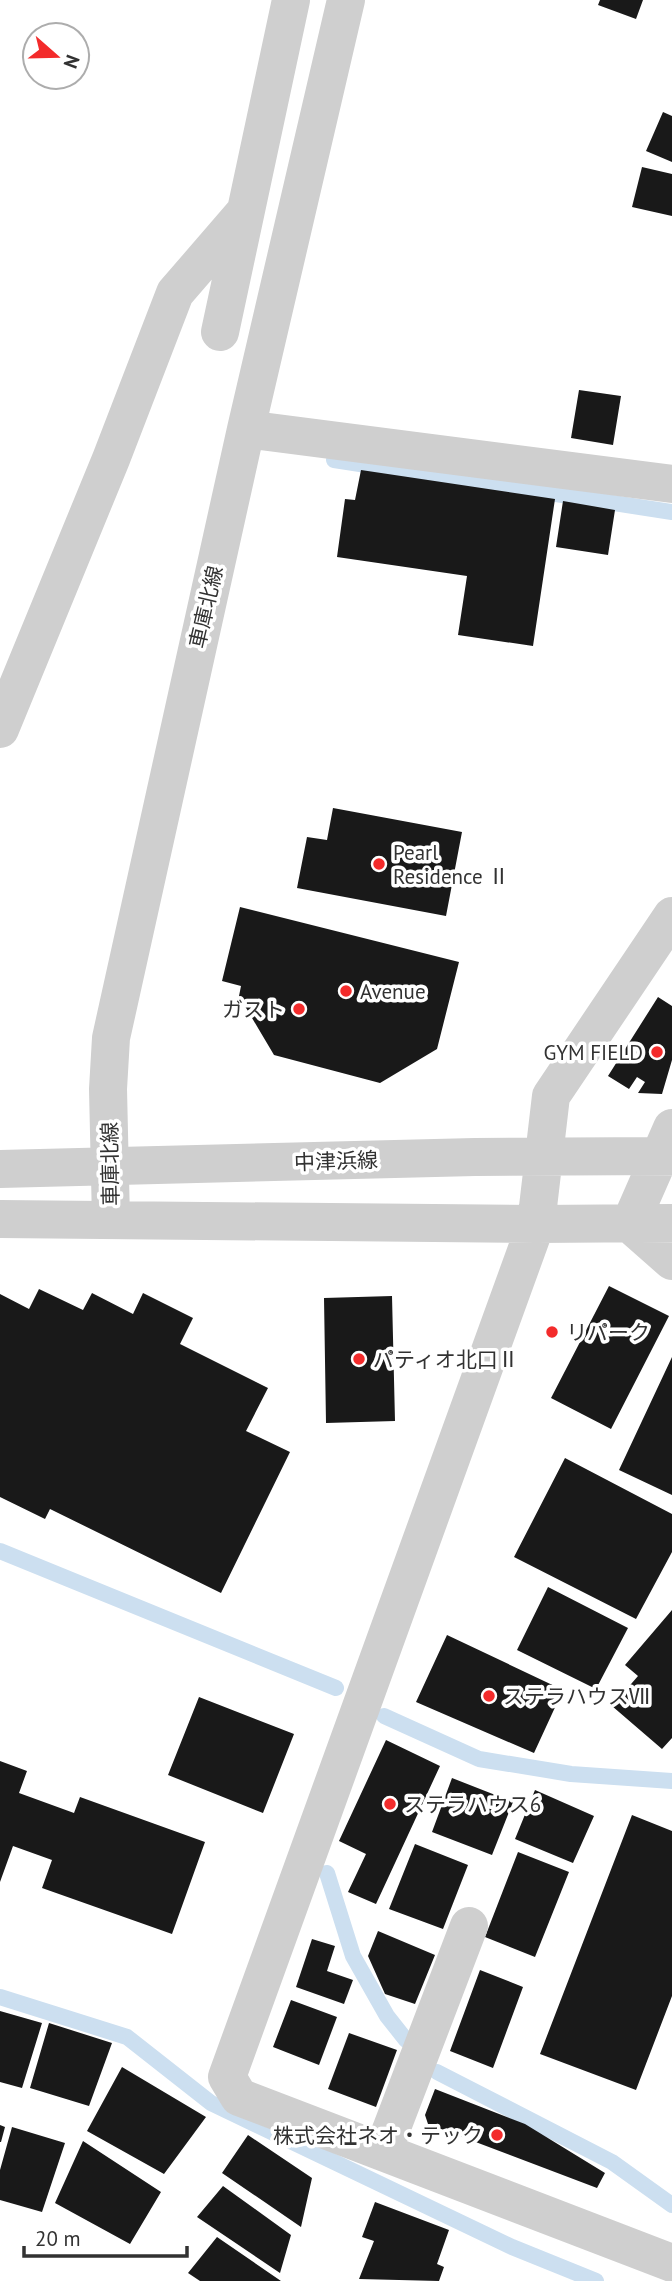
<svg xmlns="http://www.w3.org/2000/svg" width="672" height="2281" font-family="'PT Sans','Noto Sans JP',sans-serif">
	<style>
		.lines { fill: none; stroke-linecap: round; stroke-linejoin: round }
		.stream { stroke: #ccdff0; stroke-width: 16 }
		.building { fill: #191919 }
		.minor { stroke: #cfcfcf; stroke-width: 38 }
		.poi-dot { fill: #f32b2b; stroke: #fff; stroke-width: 2.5 }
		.labels { text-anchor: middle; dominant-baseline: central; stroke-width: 7; stroke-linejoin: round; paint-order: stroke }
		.street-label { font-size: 21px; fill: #323232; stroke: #fff }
		.poi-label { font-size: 21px; fill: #323232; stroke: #fff; text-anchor: start }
	</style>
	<rect width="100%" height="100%" fill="#fff"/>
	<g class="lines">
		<path class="stream" d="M334 460 672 512
			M0 1551 336 1688
			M384 1716 479 1759 571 1774 672 1781
			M327 1873 353 1956 387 2016 406 2040
			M0 1997 127 2037 211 2103 512 2247 596 2281
			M437 2072 612 2162 672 2205"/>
	</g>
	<path class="building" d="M600 0H643L636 19 598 5Z
		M663 112 672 116V162L646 151Z
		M642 167 672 174V216L632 207Z
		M579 390 621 396 613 445 571 438Z
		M361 470 555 499 533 646 458 635 467 576 337 557 345 499 355 500Z
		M563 501 615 510 608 555 556 547Z
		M333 808 462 832 446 916 297 888 307 837 327 840Z
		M240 907 459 962 437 1049 380 1083 274 1055 239 996 241 986 222 981Z
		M658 997 672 1006V1060L662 1094 638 1093 645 1082 637 1077 629 1089 608 1076Z
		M609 1286 669 1316 611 1429 551 1398Z
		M39 1289 83 1310 92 1293 133 1314 143 1293 193 1318 180 1344 268 1388 246 1431 290 1452 221 1593 50 1509 45 1519 0 1497V1294L29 1309Z
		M392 1296 395 1421 326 1423 324 1298Z
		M672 1357V1495L619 1470Z
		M565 1458 672 1514V1552L636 1619 514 1557Z
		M548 1587 628 1628 596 1689 517 1650Z
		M672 1610V1738L662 1749 612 1706 638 1676 625 1665Z
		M447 1635 563 1690 534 1753 416 1702Z
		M199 1697 294 1734 263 1813 168 1775Z
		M386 1740 440 1766 376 1904 348 1892 366 1854 339 1841Z
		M0 1761 27 1771 19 1793 74 1813 80 1797 205 1842 172 1934 42 1888 52 1860 13 1846 0 1882Z
		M452 1778 513 1802 492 1855 432 1832Z
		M535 1790 594 1816 573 1863 515 1839Z
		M632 1815 672 1831V1996L636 2090 540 2054Z
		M415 1844 468 1865 443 1929 389 1909Z
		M518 1852 569 1872 535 1957 485 1937Z
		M378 1931 435 1955 415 2004 385 1994 368 1956Z
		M312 1939 335 1946 327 1971 353 1980 344 2004 296 1987Z
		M480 1970 523 1987 493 2068 450 2051Z
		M291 2000 337 2017 319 2065 273 2047Z
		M0 2011 42 2023 22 2088 0 2082Z
		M49 2023 112 2043 89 2106 30 2088Z
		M349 2033 397 2050 376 2107 328 2089Z
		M122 2067 206 2117 164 2174 87 2131Z
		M435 2089 525 2124 605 2173 597 2188 428 2124 425 2115Z
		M0 2125 5 2127 1 2142H0Z
		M12 2127 65 2143 42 2212 0 2200V2170Z
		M248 2135 312 2178 301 2227 222 2173Z
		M83 2141 161 2192 130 2244 55 2203Z
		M223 2186 291 2235 280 2273 197 2217Z
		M375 2202 449 2230 437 2264 444 2267 439 2281 359 2279 374 2241 362 2237Z
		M217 2237 281 2281H200L188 2273Z"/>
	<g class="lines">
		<path class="minor" d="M220 332 291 0
			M246 429 672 484
			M0 729 111 459 175 293 245 212
			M672 916 551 1096 536 1224 227 2077 239 2097 672 2263
			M672 1128 630 1224 672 1261
			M0 1169 475 1157 672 1156
			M0 1219 536 1224 672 1223
			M111 1220 108 1089 111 1038 246 429 346 0
			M383 2151 469 1926"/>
	</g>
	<g class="poi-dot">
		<circle cx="379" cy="864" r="7"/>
		<circle cx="346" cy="991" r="7"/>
		<circle cx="299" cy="1009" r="7"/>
		<circle cx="657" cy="1052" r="7"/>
		<circle cx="552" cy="1332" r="7"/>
		<circle cx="359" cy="1359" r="7"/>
		<circle cx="489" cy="1696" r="7"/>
		<circle cx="390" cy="1804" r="7"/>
		<circle cx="497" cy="2135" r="7"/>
	</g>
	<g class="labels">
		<g class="street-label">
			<text transform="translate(206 607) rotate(-77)">車庫北線</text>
			<text transform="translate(336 1161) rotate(-2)">中津浜線</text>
			<text transform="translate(110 1164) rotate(-91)">車庫北線</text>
		</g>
		<g class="poi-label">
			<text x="393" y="852">Pearl<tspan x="393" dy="24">Residence Ⅱ</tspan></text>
			<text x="360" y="991">Avenue</text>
			<text x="285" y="1009" text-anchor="end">ガスト</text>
			<text x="643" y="1052" text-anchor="end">GYM FIELD</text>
			<text x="566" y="1332">リパーク</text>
			<text x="373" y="1359">パティオ北口Ⅱ</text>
			<text x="503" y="1696">ステラハウスⅦ</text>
			<text x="404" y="1804">ステラハウス6</text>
			<text x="483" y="2135" text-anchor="end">株式会社ネオ・テック</text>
		</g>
	</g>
	<g transform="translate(56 56) rotate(110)"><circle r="33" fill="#ffffff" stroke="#adadad" stroke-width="2"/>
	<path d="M0-5L12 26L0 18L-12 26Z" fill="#f32b2b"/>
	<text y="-10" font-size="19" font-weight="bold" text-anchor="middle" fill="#323232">N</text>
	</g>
	<path d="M24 2246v10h163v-10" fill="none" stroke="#323232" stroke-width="3.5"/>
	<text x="35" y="2246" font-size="21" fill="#323232" stroke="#ffffff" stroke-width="5" paint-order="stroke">20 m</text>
</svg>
